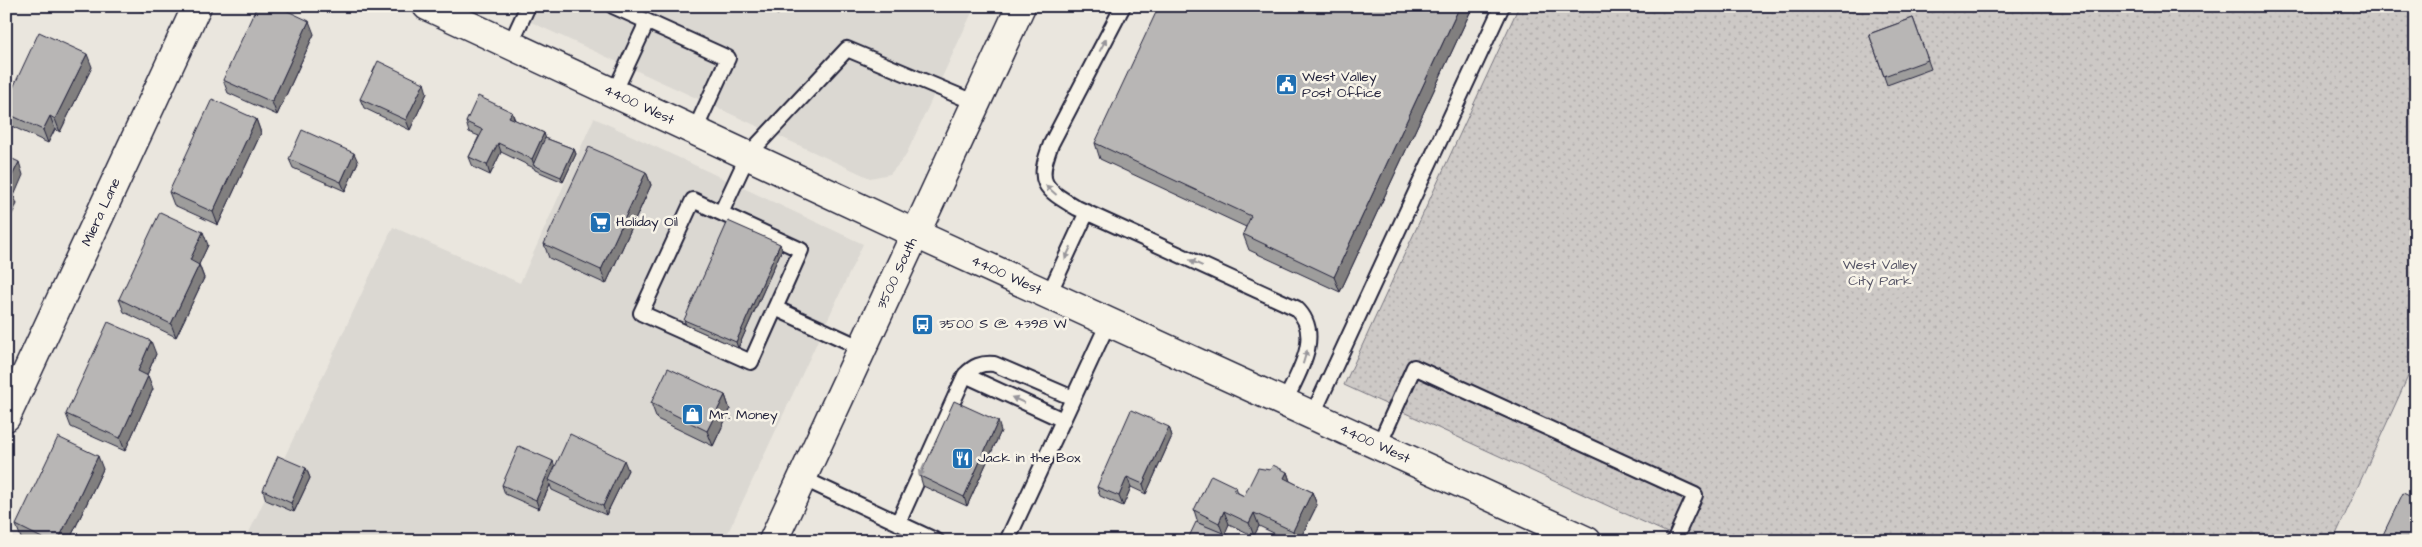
<svg xmlns="http://www.w3.org/2000/svg" width="2422" height="547" font-family="'Architects Daughter',sans-serif">
	<style>
		.built { fill: #dbd8d2 }
		.park { fill: url(#park-dots); stroke: #787680 }
		.lines { fill: none; stroke-linecap: round; stroke-linejoin: round }
		.lane-casing { stroke: #22223b; stroke-width: 18 }
		.street-casing { stroke: #22223b; stroke-width: 31 }
		.secondary-casing { stroke: #22223b; stroke-width: 31 }
		.primary-casing { stroke: #22223b; stroke-width: 31 }
		.lane { stroke: #f7f3e8; stroke-width: 14 }
		.street { stroke: #f7f3e8; stroke-width: 28 }
		.secondary { stroke: #f7f3e8; stroke-width: 28 }
		.primary { stroke: #f7f3e8; stroke-width: 28 }
		.wall { fill: #9e9d9c; stroke: #22223b }
		.shaded-wall { fill: #817f7f; stroke: #22223b }
		.building { fill: #b8b6b5; stroke: #22223b }
		.oneway { fill: #97959a }
		.labels { text-anchor: middle; dominant-baseline: central; stroke-width: 5; stroke-linejoin: round; paint-order: stroke }
		.poi-label { font-size: 14px; fill: #22223b; stroke: #f7f3e8; text-anchor: start }
		.street-label { font-size: 14px; fill: #22223b; stroke: #f7f3e8 }
		.park-label { font-size: 14px; fill: #555465; stroke: #f7f3e8 }
	</style>
	<defs>
		<pattern id="park-dots" width="8" height="8" patternUnits="userSpaceOnUse" patternTransform="scale(1.25)"><rect width="8" height="8" fill="#cdc9c6"/><path d="M2 2h.1M6 6h.1" fill="none" stroke="#b0acab" stroke-width="1.8" stroke-linecap="round"/></pattern>
	</defs>
	<rect width="100%" height="100%" fill="#eae6de"/>
	<filter id="ink" filterUnits="userSpaceOnUse"><feTurbulence type="fractalNoise" baseFrequency=".02" numOctaves="2"/><feDisplacementMap in="SourceGraphic" scale="10" xChannelSelector="R" yChannelSelector="G"/><feConvolveMatrix kernelMatrix="1 2 1 2 8 2 1 2 1" color-interpolation-filters="sRGB"/></filter>
	<g filter="url(#ink)">
		<path class="built" d="M496 6H975L905 157 890 174 870 178Z
			M594 118 863 244 724 541H245L393 227 520 283Z"/>
		<path class="park" d="M1519 6H2416V359L2333 541H1685L1344 385Z"/>
		<g class="lines">
			<defs>
				<path id="lane" d="M613 6 728 58 695 130
					M1123 6 1051 144C1036 183 1043 188 1077 208L1296 308C1324 334 1298 374 1285 401
					M510 45 528 6
					M614 93 647 22
					M721 213 693 200 641 313 751 362 801 250 721 213 748 155 847 49 976 103
					M1049 294 1087 212
					M775 308 862 348
					M965 375C974 366 981 363 994 364L1073 398
					M1313 414 1502 6
					M1379 445 1414 367 1695 495 1674 541
					M802 478 937 541
					M898 523 965 375 1063 420
					M1007 541 1109 321"/>
				<g id="street">
					<path id="s1" d="M6 417 197 6"/>
				</g>
				<g id="secondary">
					<path id="s2" d="M427 6 916 234 1587 541"/>
				</g>
				<g id="primary">
					<path id="s3" d="M773 541 1021 6"/>
				</g>
			</defs>
			<use href="#lane" class="lane-casing"/>
			<use href="#street" class="street-casing"/>
			<use href="#secondary" class="secondary-casing"/>
			<use href="#primary" class="primary-casing"/>
			<use href="#lane" class="lane"/>
			<use href="#street" class="street"/>
			<use href="#secondary" class="secondary"/>
			<use href="#primary" class="primary"/>
		</g>
		<path class="wall" d="M129 6H146L143 12Z
			M760 6H782L778 15Z
			M905 6H913L912 9Z
			M1473 6 1340 292 1249 250 1243 234 1246 227 1100 159 1095 143Z
			M1913 18 1931 69 1887 85 1869 34Z
			M314 34 277 115 228 93 223 80Z
			M92 67 60 132 55 129 48 143 7 124 6 122V103Z
			M427 93 410 130 364 108 360 99Z
			M512 112 515 120 544 133 545 138 574 149 576 154 563 182 535 170 534 168 501 152 490 175 473 167 469 157 479 136 469 132 466 122Z
			M256 119 261 133 218 225 174 205 169 192Z
			M289 159 358 162 345 191 293 168Z
			M646 172 651 185 606 284 549 258 544 244Z
			M208 245 199 264 204 278 176 337 124 312 119 299Z
			M782 249 738 348 686 325 684 320Z
			M156 354 147 375 148 376 153 389 125 451 71 427 66 414Z
			M725 395 730 410 713 446 657 419 651 403Z
			M1169 427 1172 436 1146 494 1131 487 1123 506 1100 496 1097 487Z
			M1001 431 967 506 923 486 920 476Z
			M555 466 628 470 606 515 552 490 550 485 539 509 505 494 502 485Z
			M306 468 310 478 294 512 266 500 263 490Z
			M103 469 69 541H25L21 538 16 525Z
			M1287 472 1290 481 1312 492 1317 505 1299 541H1290L1259 526 1254 536 1229 524 1224 534 1198 523 1194 510 1236 487 1238 493 1244 496Z"/>
		<path class="shaded-wall" d="M140 6H146L143 12Z
			M775 6H782L778 15Z
			M1460 6H1473L1340 292 1334 277Z
			M309 21 314 34 277 115 272 102Z
			M87 54 92 67 60 132 55 119Z
			M424 83 427 93 410 130 406 120Z
			M512 112 515 122 509 117Z
			M50 116 55 129 48 143 43 130Z
			M256 119 261 133 218 225 213 212Z
			M544 133 547 143 534 165 532 159Z
			M498 143 501 152 490 175 487 165Z
			M574 149 576 154 563 182 561 177Z
			M354 153 358 162 345 191 341 182Z
			M19 162 23 175 14 196 17 204 6 227V188Z
			M646 172 651 185 606 284 601 270Z
			M203 232 208 245 195 273 190 260Z
			M780 244 782 249 738 348 736 342Z
			M199 265 204 278 176 337 171 324Z
			M151 341 156 354 143 384 138 371Z
			M148 376 153 389 125 451 120 438Z
			M725 395 730 410 713 446 707 431Z
			M998 421 1001 431 967 506 964 497Z
			M1169 427 1172 436 1146 494 1143 484Z
			M98 456 103 469 69 541H58Z
			M624 460 628 470 606 515 603 506Z
			M553 461 556 471 549 480 550 485 539 509 536 500Z
			M306 468 310 478 294 512 291 503Z
			M1287 472 1291 485 1284 478Z
			M1127 477 1131 487 1123 506 1119 496Z
			M1312 492 1317 505 1299 541H1296L1293 531Z
			M1224 511 1229 524 1224 536 1219 523Z
			M1254 513 1259 526 1254 536 1249 523Z"/>
		<path class="building" d="M257 6H277L309 21 272 102 223 80Z
			M1159 6H1460L1334 277 1243 234 1251 216 1095 143Z
			M1913 18 1928 60 1884 76 1869 34Z
			M39 32 87 54 55 119 50 116 43 130 6 113V103Z
			M378 61 424 83 406 120 360 99Z
			M478 96 512 112 509 117 544 133 532 159 498 143 487 165 469 157 483 130 466 122Z
			M212 99 256 119 213 212 169 192Z
			M302 130 354 153 341 182 289 159Z
			M545 138 574 149 561 177 533 165Z
			M589 147 646 172 601 270 544 244Z
			M6 156 19 162 6 188Z
			M6 188 12 191 6 204Z
			M160 212 203 232 190 260 199 265 171 324 119 299Z
			M728 221 780 244 736 342 684 320Z
			M108 322 151 341 138 371 148 376 120 438 66 414Z
			M668 368 725 395 707 431 651 403Z
			M954 401 998 421 964 497 920 476Z
			M1131 410 1169 427 1143 484 1127 477 1119 496 1097 487Z
			M570 434 624 460 603 506 549 480Z
			M58 437 98 456 58 541H48L16 525Z
			M519 446 553 461 536 500 502 485Z
			M278 456 306 468 291 503 263 490Z
			M1273 465 1287 472 1284 478 1312 492 1293 531 1254 513 1249 523 1224 511 1219 523 1194 510 1211 475 1236 487 1234 491 1244 496 1258 468 1270 470Z
			M2403 493 2416 499V541H2380Z
			M1196 522 1230 536 1228 541H1187Z
			M545 537 552 541H543Z"/>
		<defs><path id="oneway-solid" d="M-6-.8H1V-3.2L6.5 0L1 3.2V.8H-6Z" transform="scale(1.25)"/></defs>
		<g class="oneway">
			<use href="#oneway-solid" transform="translate(1103 45) rotate(-62)"/>
			<use href="#oneway-solid" transform="translate(1051 190) rotate(-138)"/>
			<use href="#oneway-solid" transform="translate(1068 253) rotate(115)"/>
			<use href="#oneway-solid" transform="translate(1196 263) rotate(-155)"/>
			<use href="#oneway-solid" transform="translate(1305 357) rotate(-73)"/>
			<use href="#oneway-solid" transform="translate(1018 400) rotate(-156)"/>
			<use href="#oneway-solid" transform="translate(922 470) rotate(114)"/>
		</g>
	</g>
	<defs>
		<symbol id="civic-square" viewBox="-11 -11 22 22"><rect x="-9" y="-9" width="18" height="18" rx="4" fill="#1f6fb2" stroke="#f7f3e8"/><path d="M-.6-6.5H3V-4.5H.6V-3L4-1V1h2V6H-6V1h2V-1L-.6-3ZM-1.2 2.5V6h2.4V2.5Z" fill="#fff"/></symbol>
		<symbol id="supermarket-square" viewBox="-11 -11 22 22"><rect x="-9" y="-9" width="18" height="18" rx="4" fill="#1f6fb2" stroke="#f7f3e8"/><path d="M-6-5.5h2.5l.6 2H6L4.5 2H-2.5L-4.4-4H-6ZM-1.5 3.2a1.3 1.3 0 1 0 .1 0ZM3 3.2a1.3 1.3 0 1 0 .1 0Z" fill="#fff"/></symbol>
		<symbol id="bus-square" viewBox="-11 -11 22 22"><rect x="-9" y="-9" width="18" height="18" rx="4" fill="#1f6fb2" stroke="#f7f3e8"/><path d="M-5-6H5V4H4V6H2V4H-2V6H-4V4H-5ZM-3.5-4V0h7V-4ZM-3.5 1.2v1.5H-2V1.2ZM2 1.2v1.5H3.5V1.2Z" fill="#fff"/></symbol>
		<symbol id="shop-square" viewBox="-11 -11 22 22"><rect x="-9" y="-9" width="18" height="18" rx="4" fill="#1f6fb2" stroke="#f7f3e8"/><path d="M-5-2.5h2.3a2.7 3.5 0 0 1 5.4 0H5L5.5 6h-11ZM-1.5-2.5h3a1.5 2.3 0 0 0-3 0Z" fill="#fff"/></symbol>
		<symbol id="restaurant-square" viewBox="-11 -11 22 22"><rect x="-9" y="-9" width="18" height="18" rx="4" fill="#1f6fb2" stroke="#f7f3e8"/><path d="M-5-6h1v4h1v-4h1v4h1v-4h1v5L-1.5 .5V6h-2V.5L-5-1ZM5-6V6H3V1.5H1.5Q1.5-4 5-6Z" fill="#fff"/></symbol>
	</defs>
	<g fill-rule="evenodd">
		<use href="#civic-square" x="1274" y="72" width="25" height="25"/>
		<use href="#supermarket-square" x="588" y="210" width="25" height="25"/>
		<use href="#bus-square" x="910" y="312" width="25" height="25"/>
		<use href="#shop-square" x="680" y="402" width="25" height="25"/>
		<use href="#restaurant-square" x="950" y="446" width="25" height="25"/>
	</g>
	<g class="labels">
		<g class="poi-label">
			<text x="1302" y="77">West Valley<tspan x="1302" dy="16">Post Office</tspan></text>
			<text x="616" y="222">Holiday Oil</text>
			<text x="939" y="324">3500 S @ 4398 W</text>
			<text x="709" y="415">Mr. Money</text>
			<text x="978" y="458">Jack in the Box</text>
		</g>
		<g class="street-label">
			<text stroke="none"><textPath href="#s2" startOffset="234">4400 West</textPath></text>
			<text stroke="none"><textPath href="#s1" startOffset="226">Miera Lane</textPath></text>
			<text stroke="none"><textPath href="#s3" startOffset="295">3500 South</textPath></text>
			<text stroke="none"><textPath href="#s2" startOffset="639">4400 West</textPath></text>
			<text stroke="none"><textPath href="#s2" startOffset="1044">4400 West</textPath></text>
		</g>
		<g class="park-label">
			<text x="1880" y="265">West Valley<tspan x="1880" dy="16">City Park</tspan></text>
		</g>
	</g>
	<rect width="2422" height="547" fill="none" stroke="#f7f3e8" stroke-width="25"/>
	<rect x="12" y="12" width="2397" height="522" fill="none" stroke="#22223b" stroke-width="2" filter="url(#ink)"/>
</svg>
